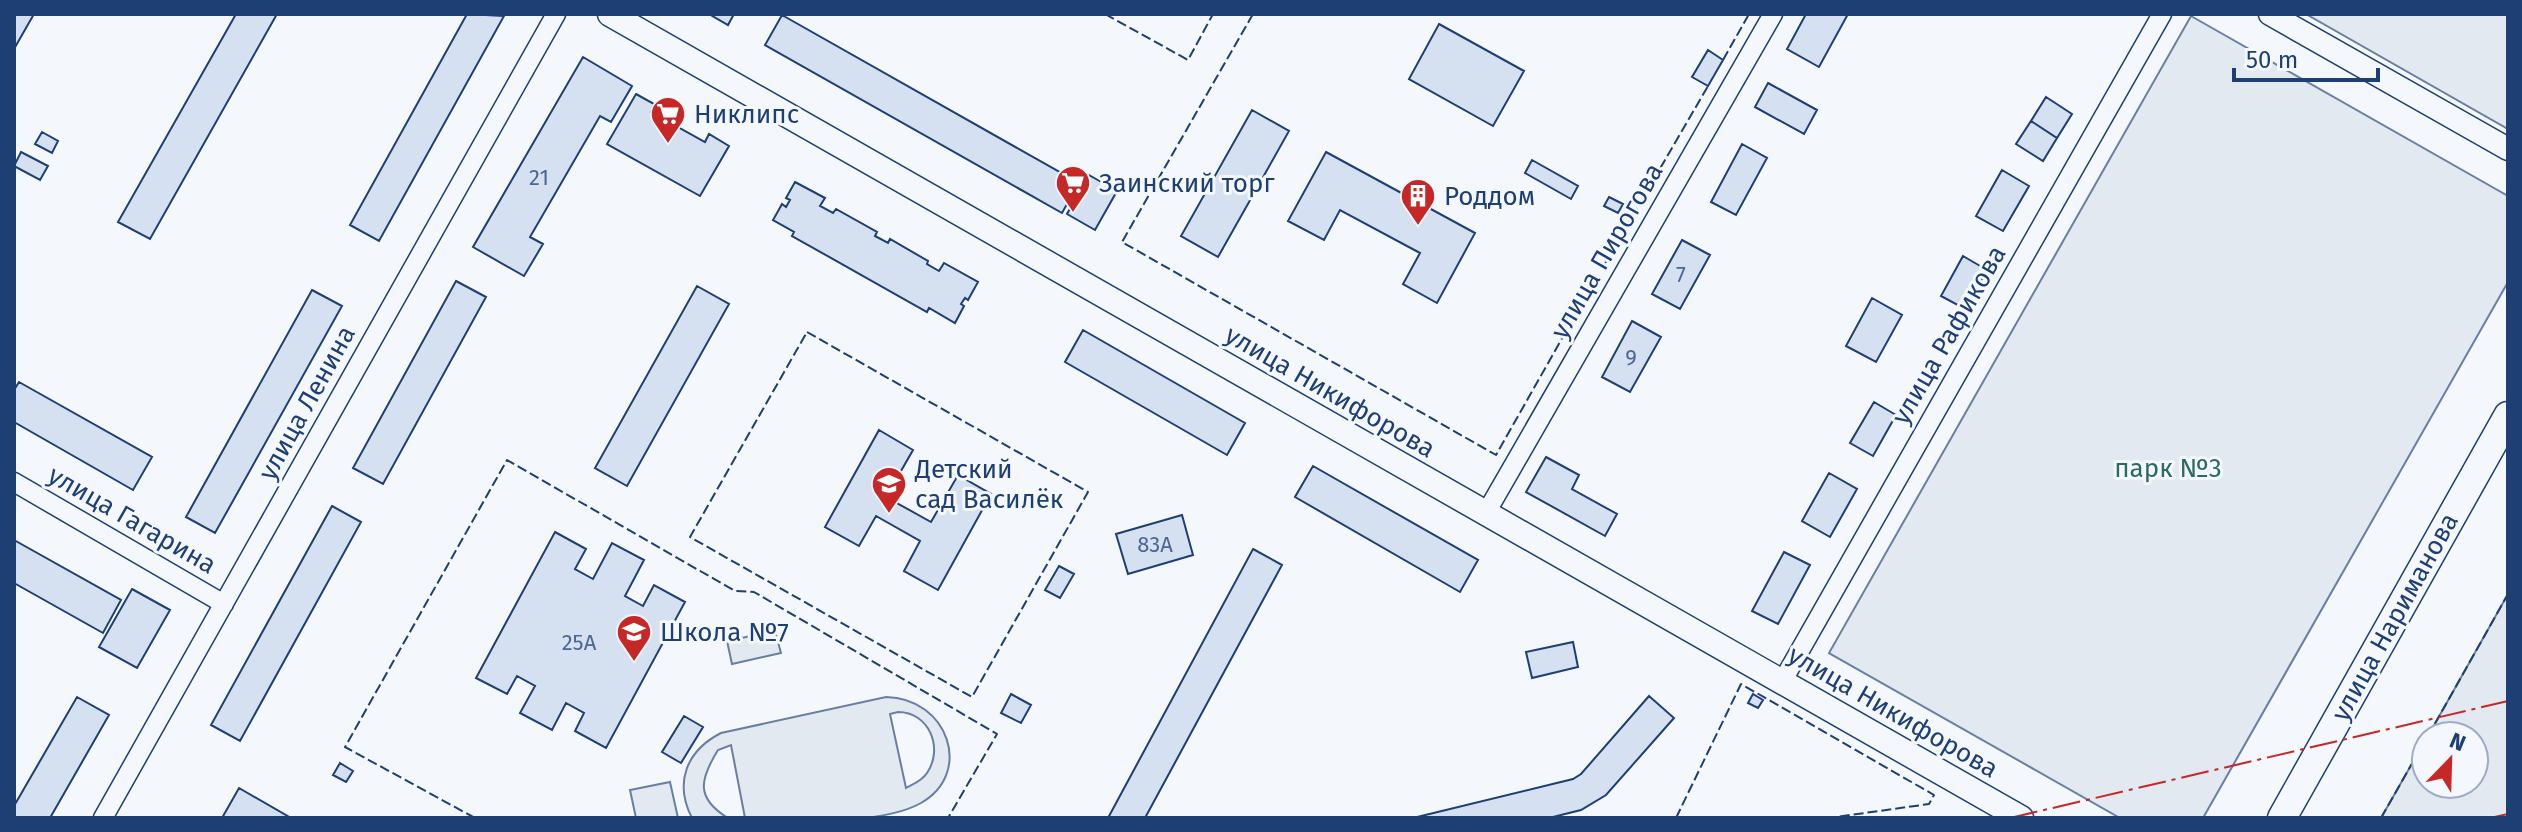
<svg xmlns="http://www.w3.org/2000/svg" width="2522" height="832" font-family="'Fira Sans',sans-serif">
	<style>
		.green { fill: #e3e9f0; stroke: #687fa3; stroke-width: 2; fill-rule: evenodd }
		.building { fill: #d5e0f0; stroke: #1d3f73; stroke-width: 2 }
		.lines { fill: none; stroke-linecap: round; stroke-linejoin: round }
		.minor-casing { stroke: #1d3f73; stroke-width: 21 }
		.tertiary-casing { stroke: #1d3f73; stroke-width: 25 }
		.secondary-casing { stroke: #1d3f73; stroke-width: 27 }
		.primary-casing { stroke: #1d3f73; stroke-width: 31 }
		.minor { stroke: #f4f7fb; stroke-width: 18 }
		.tertiary { stroke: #f4f7fb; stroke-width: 22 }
		.secondary { stroke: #f4f7fb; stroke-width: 24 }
		.primary { stroke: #f4f7fb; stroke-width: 28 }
		.fence { stroke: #1d3f73; stroke-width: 2; stroke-dasharray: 10 4; stroke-linecap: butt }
		.power { stroke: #c62828; stroke-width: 2; stroke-dasharray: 28 6 4 6; stroke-linecap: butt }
		.labels { text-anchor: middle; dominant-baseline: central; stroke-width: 6; stroke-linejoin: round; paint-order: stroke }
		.number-label { font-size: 22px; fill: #4b6792 }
		.poi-label { font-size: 26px; fill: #1d3f73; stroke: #f4f7fb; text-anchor: start }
		.street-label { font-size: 26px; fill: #1d3f73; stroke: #f4f7fb }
		.park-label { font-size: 26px; fill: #2c6c60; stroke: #f4f7fb }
	</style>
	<rect width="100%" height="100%" fill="#f4f7fb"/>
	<path class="green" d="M2306 14H2508V129Z
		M2191 16 2508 196V282L2203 818H2120L1829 653Z
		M2508 594V818H2381L2426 739V784H2474V736H2428Z
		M775 631 781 653 732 664 727 641Z
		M886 697C948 698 974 773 921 803 878 827 794 818 745 818L731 745 718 750C700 779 695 798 728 818H692C674 783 686 751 721 733ZM898 712C929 712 944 748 927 773 922 781 913 784 906 788L890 714Z
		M670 782 678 818H636L630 790Z"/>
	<path class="building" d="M14 14H34L14 49Z
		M236 14H277L150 239 118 222Z
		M467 14 504 16 379 241 350 225Z
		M709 14H734L728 25Z
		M1806 14H1848L1819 67 1787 49Z
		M782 15 1079 183 1062 213 765 45Z
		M1439 24 1524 71 1493 126 1409 79Z
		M1708 50 1723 60 1708 86 1692 77Z
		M583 57 632 86 611 122 600 116 530 237 543 244 524 276 473 247Z
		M1768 83 1817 110 1804 134 1755 107Z
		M636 94 656 105 651 112 705 142 709 134 729 146 700 196 607 144Z
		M2046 97 2072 114 2057 138 2031 121Z
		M1252 110 1289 131 1218 257 1181 236Z
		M2031 121 2057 138 2043 161 2016 144Z
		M42 132 58 141 52 153 35 144Z
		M1742 144 1767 158 1736 215 1711 202Z
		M21 152 48 166 40 180 14 166Z
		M1326 152 1475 233 1437 303 1403 284 1420 253 1340 210 1324 240 1288 221Z
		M1532 160 1578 186 1571 199 1525 173Z
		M2002 170 2029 186 2003 231 1976 216Z
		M1089 175 1117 191 1095 230 1067 214Z
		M795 182 825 198 820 206 833 213 836 209 877 232 875 236 888 243 890 239 928 261 927 264 939 271 944 263 978 282 968 300 965 298 961 304 964 306 955 323 929 308 927 312 792 236 794 232 773 220 782 204 786 207 790 200 786 198Z
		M1609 197 1623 204 1618 213 1604 206Z
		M1682 240 1710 255 1680 309 1652 294Z
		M1963 256 1987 270 1965 309 1941 296Z
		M456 281 486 297 383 484 353 468Z
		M697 286 729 304 627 486 595 468Z
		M312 290 342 306 215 533 186 517Z
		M1872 298 1902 315 1876 362 1846 346Z
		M1632 321 1661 337 1630 392 1602 377Z
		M1083 330 1245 423 1227 455 1065 362Z
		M19 382 152 457 133 490 14 422V390Z
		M1874 402 1896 415 1873 456 1850 443Z
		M879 430 913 450 886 497 931 522 958 475 991 494 938 590 904 571 920 541 876 516 859 546 825 527Z
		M1546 457 1579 475 1572 489 1617 514 1605 536 1526 492Z
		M1313 466 1478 560 1460 592 1295 497Z
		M1829 473 1857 489 1830 537 1802 521Z
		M332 506 361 522 240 741 211 725Z
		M1182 515 1193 555 1128 574 1116 534Z
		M555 532 586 549 575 569 593 579 612 543 644 560 625 596 643 606 654 585 685 602 606 748 575 731 584 713 566 703 552 730 520 713 535 686 517 676 507 694 476 678Z
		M14 540 121 600 103 633 14 583Z
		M1253 549 1282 565 1145 818H1108Z
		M1784 552 1810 565 1778 624 1752 611Z
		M1059 566 1074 574 1060 598 1045 590Z
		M132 589 170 610 137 668 99 647Z
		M1573 642 1578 667 1532 678 1526 652Z
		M1011 694 1031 705 1021 723 1001 713Z
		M1753 694 1763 700 1758 708 1748 703Z
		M1649 696 1674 718 1606 795 1581 810 1549 818H1413L1573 779 1581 774Z
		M77 697 109 715 50 818H14V806Z
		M684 716 703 727 681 763 662 752Z
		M340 763 353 771 346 782 333 775Z
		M239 788 291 818H222Z"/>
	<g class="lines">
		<defs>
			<path id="minor" d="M14 482 224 604
				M1486 513 1773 14
				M1782 682 2162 14
				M103 818 556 14"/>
			<path id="tertiary" d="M2270 14 2508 149"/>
			<path id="secondary" d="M610 14 2021 818"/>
			<path id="primary" d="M2282 818 2508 416"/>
		</defs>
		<use href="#minor" class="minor-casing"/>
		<use href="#tertiary" class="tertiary-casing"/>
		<use href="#secondary" class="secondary-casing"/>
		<use href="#primary" class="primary-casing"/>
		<use href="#minor" class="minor"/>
		<use href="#tertiary" class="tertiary"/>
		<use href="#secondary" class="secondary"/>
		<use href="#primary" class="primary"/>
		<path class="fence" d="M1105 14 1188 60 1213 14
			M1253 14 1122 242 1496 455 1594 282
			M1723 60 1749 14
			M1604 265 1708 86
			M807 332 1088 492 972 697 690 537Z
			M2428 736 2508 594
			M475 818 345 747 507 460 735 591 754 592 997 734 948 818
			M1676 818 1741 684 1934 795 1929 804 1829 818
			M2381 818 2426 739"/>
		<path class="power" d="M2010 818 2508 701
			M2490 818 2508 814"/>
	</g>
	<defs>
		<symbol id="supermarket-pin" viewBox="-11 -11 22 30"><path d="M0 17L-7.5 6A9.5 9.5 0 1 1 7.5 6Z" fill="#c62828" stroke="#f4f7fb"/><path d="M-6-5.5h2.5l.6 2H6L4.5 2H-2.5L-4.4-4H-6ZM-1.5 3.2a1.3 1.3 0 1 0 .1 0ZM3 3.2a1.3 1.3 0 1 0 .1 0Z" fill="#fff"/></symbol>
		<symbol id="building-pin" viewBox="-11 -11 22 30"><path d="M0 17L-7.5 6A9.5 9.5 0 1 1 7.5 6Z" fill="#c62828" stroke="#f4f7fb"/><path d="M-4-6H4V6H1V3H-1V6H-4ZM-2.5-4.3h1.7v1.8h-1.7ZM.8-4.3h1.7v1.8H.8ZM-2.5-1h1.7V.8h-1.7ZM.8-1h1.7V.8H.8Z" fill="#fff"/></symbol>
		<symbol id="school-pin" viewBox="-11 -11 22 30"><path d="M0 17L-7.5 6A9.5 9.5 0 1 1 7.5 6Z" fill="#c62828" stroke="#f4f7fb"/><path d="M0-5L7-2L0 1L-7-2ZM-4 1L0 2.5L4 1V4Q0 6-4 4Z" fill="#fff"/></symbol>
	</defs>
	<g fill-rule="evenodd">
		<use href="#supermarket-pin" x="648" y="94" width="40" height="54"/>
		<use href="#supermarket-pin" x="1053" y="163" width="40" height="54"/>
		<use href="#building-pin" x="1398" y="176" width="40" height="54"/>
		<use href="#school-pin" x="869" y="464" width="40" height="54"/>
		<use href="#school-pin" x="614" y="612" width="40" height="54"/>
	</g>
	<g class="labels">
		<g class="number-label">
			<text x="539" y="177">21</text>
			<text x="1681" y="274">7</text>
			<text x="1631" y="357">9</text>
			<text x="1155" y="544">83А</text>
			<text x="579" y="642">25А</text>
		</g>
		<g class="poi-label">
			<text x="694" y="114">Никлипс</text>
			<text x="1099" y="183">Заинский торг</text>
			<text x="1444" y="196">Роддом</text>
			<text x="915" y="469">Детский<tspan x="915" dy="30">сад Василёк</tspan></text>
			<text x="660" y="632">Школа №7</text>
		</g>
		<g class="street-label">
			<text transform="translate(1607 251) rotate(-60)">улица Пирогова</text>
			<text transform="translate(1949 335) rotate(-60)">улица Рафикова</text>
			<text transform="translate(1330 392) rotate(30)">улица Никифорова</text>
			<text transform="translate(307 403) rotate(-61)">улица Ленина</text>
			<text transform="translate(132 520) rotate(30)">улица Гагарина</text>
			<text transform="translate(2395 617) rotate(-61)">улица Нариманова</text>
			<text transform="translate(1893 712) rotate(30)">улица Никифорова</text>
		</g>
		<g class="park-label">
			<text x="2168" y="468">парк №3</text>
		</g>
	</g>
	<rect width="2522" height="832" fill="none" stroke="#1d3f73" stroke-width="32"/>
	<g transform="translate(2450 760) rotate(23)"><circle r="38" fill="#f4f7fb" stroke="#9eadc5" stroke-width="2"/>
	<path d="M0-6L14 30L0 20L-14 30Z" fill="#c62828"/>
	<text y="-12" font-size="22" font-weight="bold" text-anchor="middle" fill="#1d3f73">N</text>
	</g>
	<path d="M2234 68v12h144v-12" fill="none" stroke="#1d3f73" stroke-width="4"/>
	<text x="2246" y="68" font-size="24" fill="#1d3f73" stroke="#f4f7fb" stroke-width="6" paint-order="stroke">50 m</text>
</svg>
